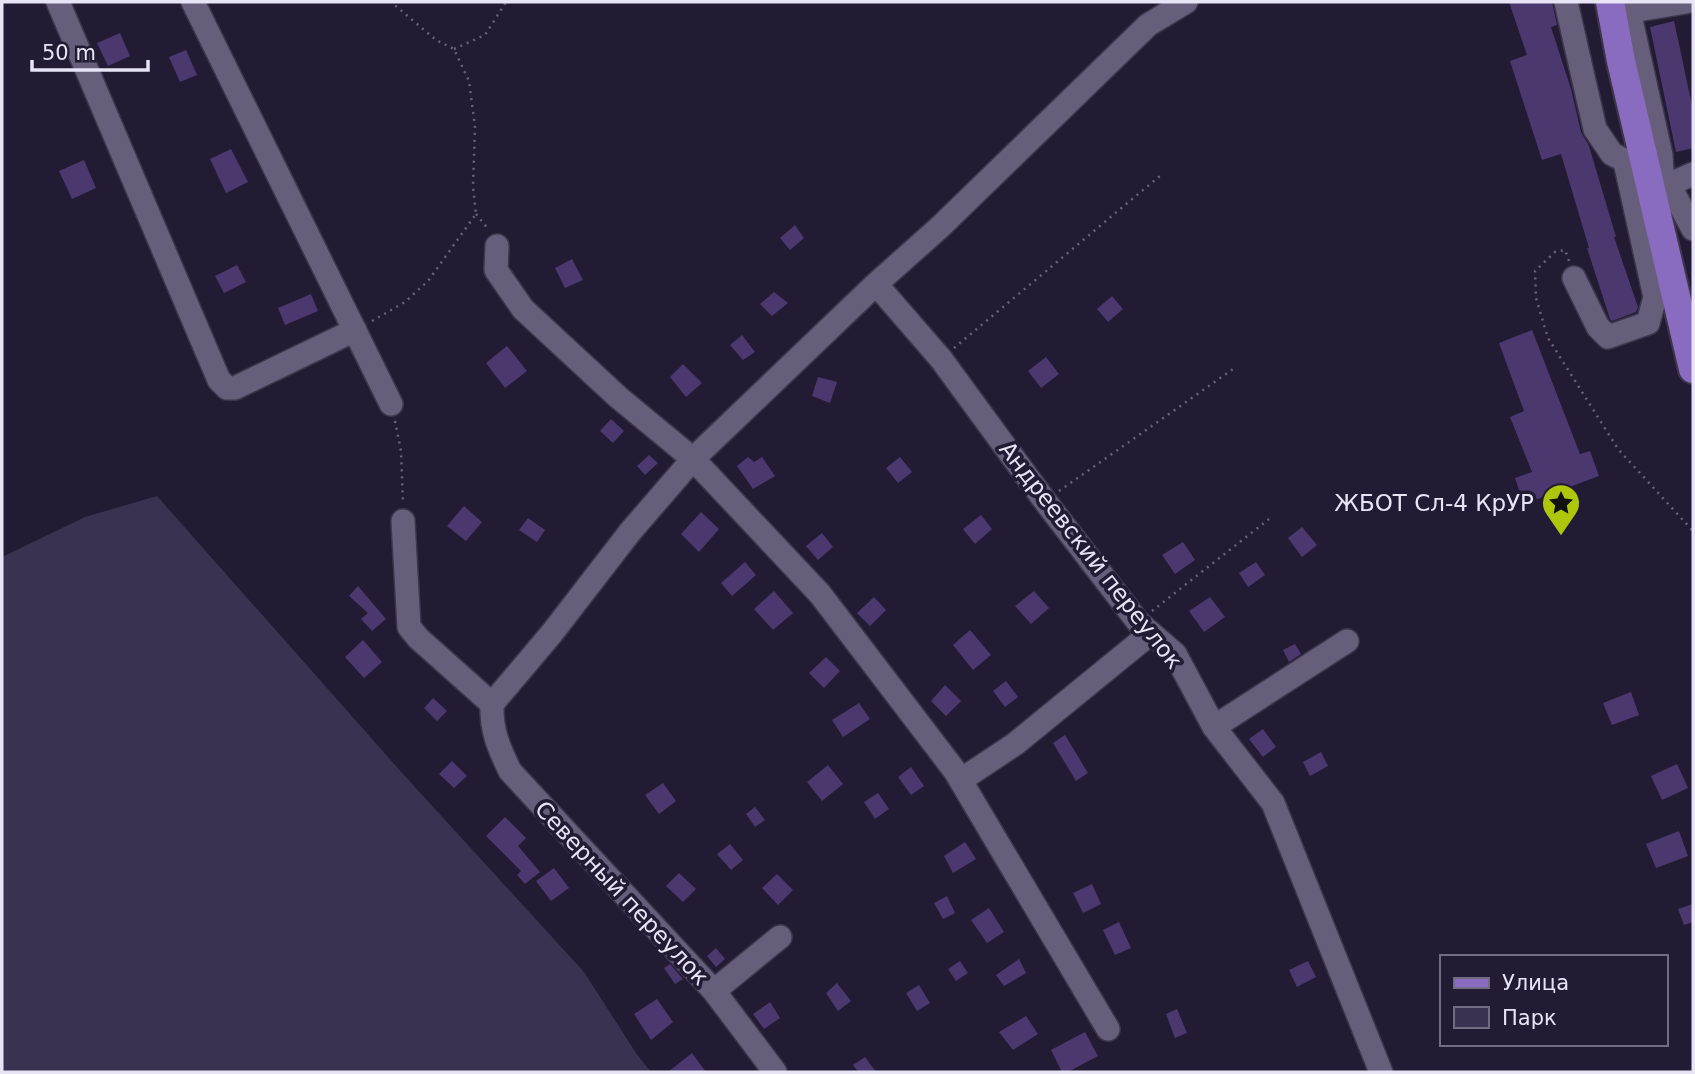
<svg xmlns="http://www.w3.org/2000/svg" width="1695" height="1074" font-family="'DejaVu Sans',sans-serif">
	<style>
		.green { fill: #3b3151 }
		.building { fill: #4b386f }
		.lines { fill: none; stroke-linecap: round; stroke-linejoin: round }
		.minor-casing { stroke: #3d364b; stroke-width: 26 }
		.major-casing { stroke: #3d364b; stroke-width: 32 }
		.path { stroke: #696278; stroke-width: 2.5; stroke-dasharray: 2 5; stroke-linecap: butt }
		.minor { stroke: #675e7c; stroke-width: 23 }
		.major { stroke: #896bbf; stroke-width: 28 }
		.labels { text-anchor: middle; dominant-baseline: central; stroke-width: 7; stroke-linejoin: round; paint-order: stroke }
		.poi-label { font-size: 23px; fill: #e8e3f5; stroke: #231b34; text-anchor: end }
		.street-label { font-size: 23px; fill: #e8e3f5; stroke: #231b34 }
	</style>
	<rect width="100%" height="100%" fill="#231b34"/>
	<path class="green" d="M157 496 403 774 584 972 636 1053 651 1072H2V557L85 517Z"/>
	<path class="building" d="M1509 2H1552L1557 25 1551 27 1571 89 1581 132 1589 146 1616 237H1614L1638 307 1636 312 1612 321 1610 319 1587 248H1589L1561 154 1542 160 1510 61 1527 55Z
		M1674 21 1693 110V148L1676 152 1650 27Z
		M120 33 130 56 108 66 97 43Z
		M186 50 197 75 180 82 169 57Z
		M231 149 248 182 226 193 210 159Z
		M84 160 96 188 72 199 59 171Z
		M795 225 804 238 790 250 780 238Z
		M572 259 583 280 565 288 555 268Z
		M237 265 246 282 224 293 215 276Z
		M774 292 788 303 772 316 760 304Z
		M311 294 318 311 285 325 278 308Z
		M1112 296 1123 309 1108 322 1097 309Z
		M1532 330 1580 454 1590 451 1599 476 1524 504 1515 478 1532 472 1510 417 1524 411 1499 343Z
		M742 335 755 352 743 360 730 345Z
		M507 346 527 371 505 388 486 363Z
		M1046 357 1059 374 1041 388 1028 371Z
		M683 364 702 383 686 397 670 377Z
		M818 377 837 382 830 403 812 396Z
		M611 419 624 431 613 443 600 431Z
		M649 455 658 463 645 475 637 466Z
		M748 457 754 462 762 457 775 476 753 489 737 466Z
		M900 457 912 472 898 483 886 468Z
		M464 506 482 522 466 541 447 526Z
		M701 512 719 529 699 552 681 534Z
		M981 515 992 529 975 544 963 529Z
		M528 518 545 530 537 542 519 530Z
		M1302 527 1317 545 1302 557 1288 538Z
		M822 533 833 547 818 560 806 546Z
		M1183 542 1195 560 1175 574 1162 555Z
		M745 562 756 575 732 596 721 583Z
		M1256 562 1265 575 1248 587 1239 573Z
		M358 586 386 619 372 631 361 619 368 613 349 596Z
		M774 591 793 613 773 630 754 609Z
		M1034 591 1049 608 1031 624 1015 606Z
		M874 597 886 610 870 626 857 613Z
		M1210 597 1225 617 1204 632 1189 611Z
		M970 630 991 655 973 670 953 645Z
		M363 640 382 662 364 678 345 657Z
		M1295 644 1301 654 1289 662 1283 650Z
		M826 657 840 671 824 688 809 673Z
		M1006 681 1018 697 1005 707 993 691Z
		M945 685 961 701 946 716 931 701Z
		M1631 692 1639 715 1612 725 1603 703Z
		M433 698 447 711 437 721 424 708Z
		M859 703 870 719 843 737 832 720Z
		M1263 729 1276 747 1263 757 1249 739Z
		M1065 735 1088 773 1076 781 1053 743Z
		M1321 752 1328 766 1310 776 1303 762Z
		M452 761 467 776 454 788 439 774Z
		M1677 764 1688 788 1662 800 1651 776Z
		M828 765 843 784 822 801 807 782Z
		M911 767 924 786 911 795 898 777Z
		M663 783 676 801 659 814 645 795Z
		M878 793 889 809 875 819 864 802Z
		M755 807 765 820 755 827 746 814Z
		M505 817 526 838 518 846 540 872 525 884 517 875 521 871 486 836Z
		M1679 831 1688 856 1656 868 1646 844Z
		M965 842 976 859 953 873 944 856Z
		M730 844 743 860 731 870 717 854Z
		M554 868 569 888 551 901 536 881Z
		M679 873 696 889 683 902 666 886Z
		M777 874 793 890 778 905 762 888Z
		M1092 884 1101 904 1083 913 1073 893Z
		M947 896 955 913 943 919 934 903Z
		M1693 904V922L1684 925 1678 909Z
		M989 908 1004 932 987 943 971 920Z
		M1119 922 1131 948 1115 955 1103 930Z
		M716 948 725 959 716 967 707 956Z
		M1019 959 1026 973 1004 986 996 975Z
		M960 961 968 973 956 981 948 969Z
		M1308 961 1316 977 1297 987 1289 970Z
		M670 964 683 979 675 984 664 968Z
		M837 983 851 1001 838 1011 826 993Z
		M919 985 930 1003 917 1011 906 993Z
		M657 999 673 1022 651 1040 634 1014Z
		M770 1002 780 1018 764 1029 753 1014Z
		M1177 1009 1187 1033 1175 1038 1166 1014Z
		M1026 1016 1038 1034 1013 1050 999 1032Z
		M1085 1032 1098 1056 1068 1072H1062L1051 1050Z
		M692 1053 706 1072H668Z
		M865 1057 876 1072H858L853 1065Z"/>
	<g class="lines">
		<defs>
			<path id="minor" d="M58 2 219 380 227 388H235L355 330
				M193 2 391 404
				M1566 2 1595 129 1612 154 1624 160 1650 189 1663 187 1675 196 1693 229
				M1629 11 1661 155 1663 187 1693 174
				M1614 14 1686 2
				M497 246 496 270 523 309 618 397 693 459 820 594 955 771 1108 1029
				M1574 278 1598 327 1608 337 1648 323 1655 297 1625 162
				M876 284 941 359 1045 501 1138 622 1175 654 1214 727 1273 803 1381 1072
				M403 521 409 627 418 638 492 704
				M492 704 552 633 630 532 693 459 876 284 940 227 1148 25 1186 2
				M492 704C491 731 499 748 510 771L714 991 775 1072
				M1214 727 1347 641
				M961 780 1015 744 1151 633
				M714 991 780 937"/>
			<path id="major" d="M1610 2 1621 61 1693 369"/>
		</defs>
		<use href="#minor" class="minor-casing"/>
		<use href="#major" class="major-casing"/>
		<path class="path" d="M454 49 485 35 506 2
			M476 214 489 230
			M1569 261 1565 250 1555 252 1535 271 1536 298 1548 338 1618 449 1693 531
			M372 321 405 302 428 281 476 214 473 187 475 127 469 81 454 49 436 40 391 2
			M954 348 1161 175
			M395 421 401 451 403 504
			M1059 491 1236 367
			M1152 611 1269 519"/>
		<use href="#minor" class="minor"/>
		<use href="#major" class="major"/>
	</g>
	<defs>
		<symbol id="sight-pin" viewBox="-11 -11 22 30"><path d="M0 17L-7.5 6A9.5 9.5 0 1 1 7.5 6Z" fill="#aec60b" stroke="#231b34"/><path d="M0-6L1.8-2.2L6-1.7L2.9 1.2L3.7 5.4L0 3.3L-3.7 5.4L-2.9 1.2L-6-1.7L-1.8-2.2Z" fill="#111"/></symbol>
	</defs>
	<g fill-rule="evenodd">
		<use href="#sight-pin" x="1539" y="481" width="44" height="60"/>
	</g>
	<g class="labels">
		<g class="poi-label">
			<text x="1534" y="503">ЖБОТ Сл-4 КрУР</text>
		</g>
		<g class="street-label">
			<text transform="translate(1091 555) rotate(52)">Андреевский переулок</text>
			<text transform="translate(622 893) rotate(47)">Северный переулок</text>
		</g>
	</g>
	<rect width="1695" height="1074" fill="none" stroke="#e8e3f5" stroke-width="7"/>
	<rect x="1440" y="955" width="228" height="91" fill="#231b34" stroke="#726b81" stroke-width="2"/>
	<rect x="1454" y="978" width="35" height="10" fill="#896bbf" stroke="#726b81" stroke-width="2"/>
	<text x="1502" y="990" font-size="21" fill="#e8e3f5">Улица</text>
	<rect x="1454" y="1007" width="35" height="21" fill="#3b3151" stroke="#726b81" stroke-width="2"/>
	<text x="1502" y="1025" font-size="21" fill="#e8e3f5">Парк</text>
	<path d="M32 60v10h116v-10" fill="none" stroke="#e8e3f5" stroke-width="3.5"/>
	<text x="42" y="60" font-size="21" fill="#e8e3f5" stroke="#231b34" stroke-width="5" paint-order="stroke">50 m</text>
</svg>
